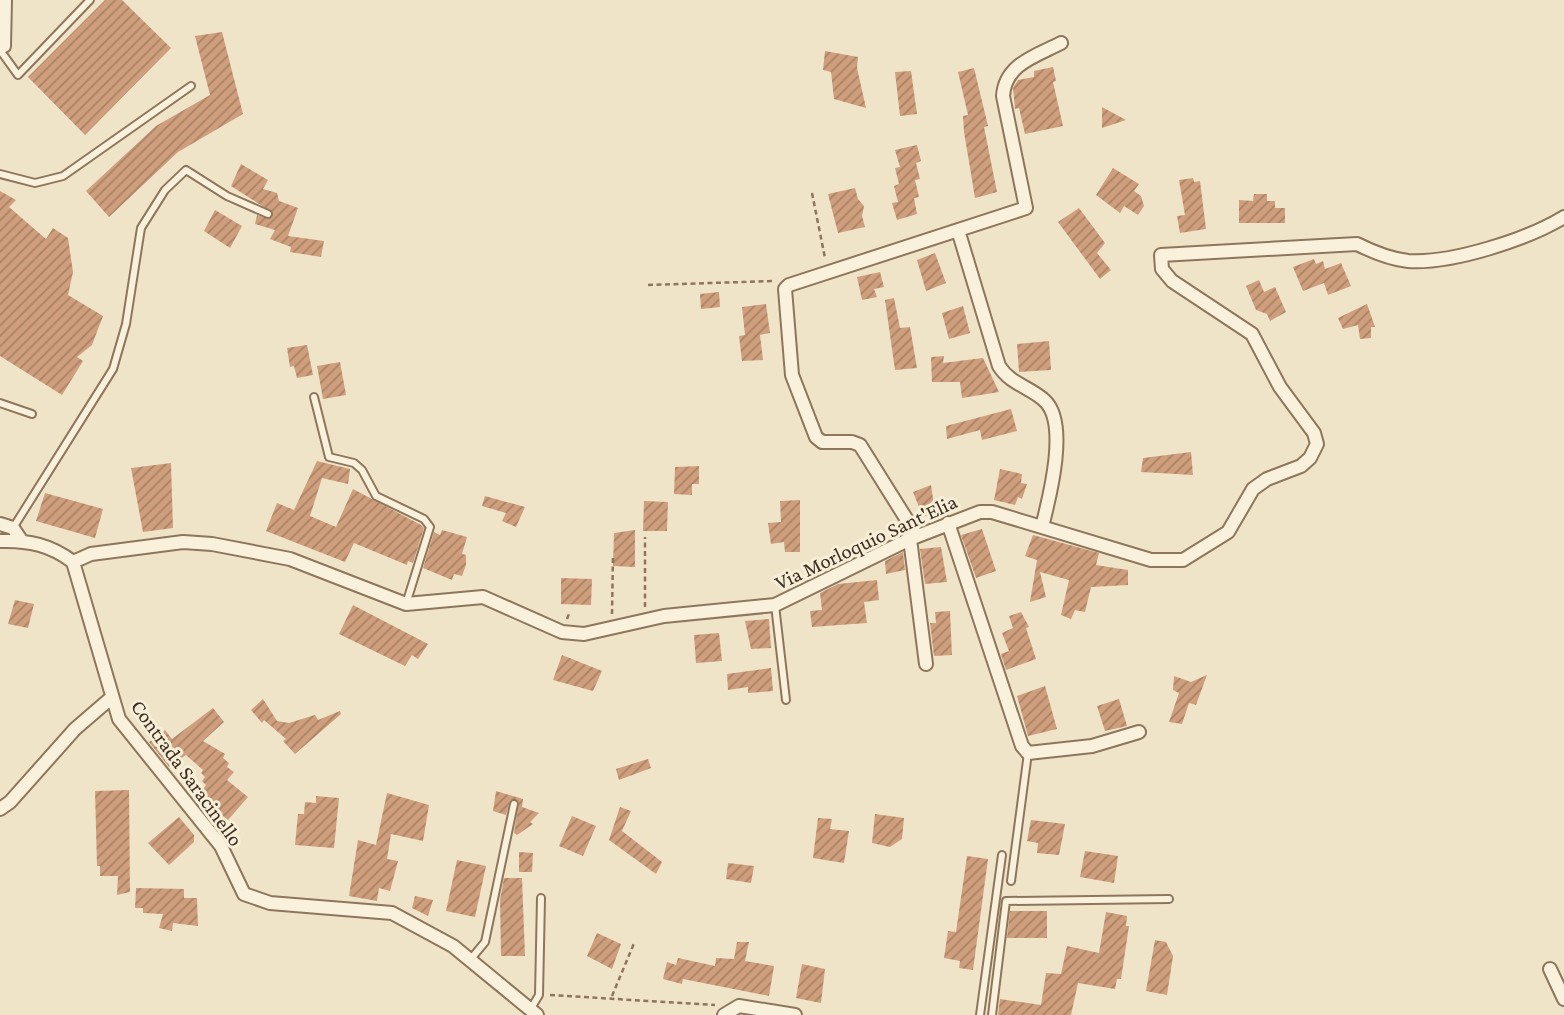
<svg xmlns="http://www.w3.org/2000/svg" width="1564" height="1015" font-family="'Crimson Pro',serif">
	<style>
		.building { fill: url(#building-hatch) }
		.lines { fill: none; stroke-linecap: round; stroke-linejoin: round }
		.service-casing { stroke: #8d765c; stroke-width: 10 }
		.minor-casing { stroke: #8d765c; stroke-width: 16 }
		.path { stroke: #8d765c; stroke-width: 2.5; stroke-dasharray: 5 3.5; stroke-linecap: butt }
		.service { stroke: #faf1dc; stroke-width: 6 }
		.minor { stroke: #faf1dc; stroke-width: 12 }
		.labels { text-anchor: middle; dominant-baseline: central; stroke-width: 6; stroke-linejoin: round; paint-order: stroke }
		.street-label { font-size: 21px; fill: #3d2e20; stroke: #f7eed8 }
	</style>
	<defs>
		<pattern id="building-hatch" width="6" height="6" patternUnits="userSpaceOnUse" patternTransform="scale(1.75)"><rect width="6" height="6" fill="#cf9f7d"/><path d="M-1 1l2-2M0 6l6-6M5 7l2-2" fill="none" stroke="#a98266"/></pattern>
	</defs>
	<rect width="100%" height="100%" fill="#f0e4c8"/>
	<path class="building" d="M105 0H122L171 48 85 135 28 77Z
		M222 32 243 114 178 152 109 217 86 191 156 126 210 95 195 36Z
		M825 51 858 57 857 68 866 108 834 99 831 72 823 70Z
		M1053 67 1056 81 1053 82 1063 126 1025 134 1019 108 1015 109 1013 88 1018 80 1034 77V71Z
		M974 68 988 126 984 127 997 192 975 198 964 132 963 116 968 115 958 72Z
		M911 71 917 114 900 116 895 72Z
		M1102 107 1126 120 1102 128Z
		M917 145 921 161 916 163 920 179 915 180 919 197 914 198 917 214 897 220 892 203 898 202 894 186 899 184 895 168 900 167 895 150Z
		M241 164 268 180 263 189 277 193 279 201 298 208 288 236 324 241 321 257 290 252 291 247 270 239 275 230 255 224 257 215 269 219 273 213 231 186Z
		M1113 168 1139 184 1134 191 1141 196 1144 206 1138 215 1124 206 1120 213 1096 195Z
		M1193 178 1194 182 1200 181 1206 229 1180 233 1177 216 1185 215 1179 180Z
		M855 188 858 199 864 206 862 216 865 227 838 233 828 194Z
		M0 191 16 200 9 207 46 239 53 228 68 238 73 272 68 295 103 316 92 345 77 357 83 361 62 395 0 356Z
		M1254 194H1267V201H1275V208H1285V223H1239V200L1253 201Z
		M1079 208 1105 243 1097 253 1111 270 1100 279 1058 222Z
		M215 210 242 226 230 248 204 231Z
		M935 253 946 283 926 291 917 260Z
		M1314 259 1316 264 1323 261 1325 269 1341 263 1351 286 1328 295 1324 283 1303 291 1293 267Z
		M880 272 884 287 874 289 877 297 862 300 857 277Z
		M1259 280 1264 292 1275 287 1286 312 1270 321 1267 314 1256 310 1246 286Z
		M719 292 720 307 701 309 700 294Z
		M894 298 900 328 910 327 917 368 895 370 885 300Z
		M766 304 770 333 760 335 763 360 742 361 739 336 745 335 742 307Z
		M1367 304 1375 327H1371V338L1360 339 1358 325 1343 329 1338 318Z
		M963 306 970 333 949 339 942 313Z
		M1049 341 1051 370 1019 372 1017 344Z
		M307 345 313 375 297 378 294 366 290 367 287 348Z
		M944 356 943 363 983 358 999 392 962 398 960 382H932L931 357Z
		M340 362 346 395 323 399 317 366Z
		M1011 409 1017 431 982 440 980 430 947 439 946 426Z
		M1191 452 1193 475 1141 472 1143 458Z
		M317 461 350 469 348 484 322 478 310 516 336 527 353 489 421 525 424 528 413 563 408 561 407 565 354 543 345 562 266 531 277 503 294 510Z
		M171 463 173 528 143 532 131 468Z
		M699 466V484H692V495L674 494 675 467Z
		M1000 469 1022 474 1021 483 1027 484 1022 499 1018 497 1015 505 994 500Z
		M931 485 935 512 923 517 913 492Z
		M45 493 103 509 95 538 36 521Z
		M485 496 525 507 516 527 502 521 506 513 482 506Z
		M800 500V552H785L784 542 771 544 768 523 781 522 780 501Z
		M644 501 668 502 667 531H643Z
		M982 529 996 571 976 578 961 535Z
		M442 530 467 537 462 554 466 555V565L462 576 454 574 452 580 423 568 434 532 440 535Z
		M635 530V567L613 566 614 533Z
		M1033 535 1099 553 1096 565 1128 570V585L1091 587 1085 612 1075 610 1071 619 1061 615 1069 580 1040 572 1046 597 1030 602 1037 560 1025 556Z
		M941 547 947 582 925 584 920 549Z
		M903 552 905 570 886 574 885 561Z
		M561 578 592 579 591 605 561 604Z
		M877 580 879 600 864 602 867 623 812 627 810 611 822 610 820 593 838 584Z
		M15 600 34 604 28 628 8 624Z
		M353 605 428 644 418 659 412 655 405 666 339 634Z
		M950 611 952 655 934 656 930 623H936L935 612Z
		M1021 612 1029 627 1026 628 1036 659 1006 670 1001 654 1009 651 1002 633 1013 628 1009 616Z
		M769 619 771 648 751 649 745 621Z
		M719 633 722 661 696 663 694 635Z
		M562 655 602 671 593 691 553 680Z
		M771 668 773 691 748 693V687L728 690 727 674Z
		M1207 675 1196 705 1189 703 1182 724 1169 722 1179 693 1173 690 1174 676 1191 682Z
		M1045 686 1057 729 1028 736 1017 696Z
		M263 699 277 721 289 723 315 715 318 720 340 711 341 714 295 754 283 741 286 739 264 720 262 723 251 710Z
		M1119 699 1127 726 1105 731 1097 706Z
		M213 708 224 722 203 741 225 754 223 758 229 763 227 767 234 772 227 780 248 797 228 820 208 804 212 800 201 792 206 785 202 781 205 777 201 773 203 770 186 755 169 767 149 742 165 730 172 739Z
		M648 759 651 768 619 780 616 769Z
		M129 790 130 892 117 895 118 876H100V866H97L95 791Z
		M496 791 523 799 522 807 539 813 530 822 533 824 517 835 514 833 519 802 510 800 506 815 493 811Z
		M387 793 429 805 423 841 391 834 387 859 398 861 390 891 379 888 377 901 349 896 358 840 376 845Z
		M316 796 339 798 334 848 295 845 298 814H304L305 802 316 803Z
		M620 807 631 811 622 831 662 862 656 874 609 840Z
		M875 814 904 818 902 839 890 847 872 843Z
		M572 816 596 826 583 856 559 846Z
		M179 817 194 835V842L169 865 148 843Z
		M818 818 832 819 830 829 849 831 844 863 813 858Z
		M1031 820 1065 824 1059 855 1037 853 1038 843 1027 841Z
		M1085 851 1118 856 1114 883 1080 877Z
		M519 852 533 853 532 872H519Z
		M967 856 988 859 973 970 959 968 960 961 944 958 948 931 956 932Z
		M457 860 486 866 475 917 446 911Z
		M728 863 754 866 751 883 726 879Z
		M504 878H522L525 956H501L500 900Z
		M136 888 184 889V898H197L198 926 173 923 172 931 159 928 163 914 143 913V908H135Z
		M415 896 433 900 428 916 412 908Z
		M1010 911H1047V938H1007Z
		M1106 912 1127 916 1126 926H1129L1121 979H1117L1115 989 1078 983 1071 1015H998L1000 999 1041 1005 1046 973 1061 974 1067 946 1099 953Z
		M597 933 621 944 612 969 587 956Z
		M1155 940 1166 942 1173 956 1167 995 1146 991Z
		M737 942H749L745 961 774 966 769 996 683 979 682 984 663 979 667 962 676 965 678 958 715 966 716 958 734 959Z
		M802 964 825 969 821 1003 796 998Z"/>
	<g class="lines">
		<defs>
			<path id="service" d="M0 50 18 75 90 0
				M0 174 35 183 63 176 191 86
				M314 397 329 457 354 463 362 470 376 496 424 519 430 527 406 604
				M0 403 32 414
				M13 528 113 369 126 324 141 228 165 190 186 170 227 196 268 214
				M775 605 786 700
				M1011 881 1028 753
				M470 960 485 942 514 804
				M530 1010 539 995 541 898
				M980 1015 1002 855
				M992 1015 1006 901 1169 899"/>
			<path id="minor" d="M0 48 4 46 5 0
				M958 230 999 366C1011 385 1031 387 1045 401 1069 424 1049 499 1042 527
				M948 523 1022 746 1028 753 1092 746 1139 732
				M0 524 13 528 21 540
				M917 536 860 445 852 442H822L816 437 792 375 785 289 789 285 1026 208 1003 96C1005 64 1036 56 1061 43
				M910 539 926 664
				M0 541C28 540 51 545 73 562
				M73 562 91 554 183 542 212 544 290 559 406 604 483 597 562 632 584 634 664 616 775 605 910 539 980 512H992L1151 560H1183L1228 532 1253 489 1267 479 1301 466 1310 458 1317 444 1314 433 1280 387 1252 334 1172 281 1162 269 1161 255 1357 244C1373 252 1390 259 1408 261 1452 264 1528 239 1564 217
				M73 562 119 719 221 846 244 894 270 903 392 913 453 946 537 1015
				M0 809 10 802 75 729 111 698
				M1550 969 1564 999
				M724 1015 739 1006 795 1015"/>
		</defs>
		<use href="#service" class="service-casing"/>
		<use href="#minor" class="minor-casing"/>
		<path class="path" d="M812 193 825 258
			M648 285 774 281
			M645 607V537
			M612 614 613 555
			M567 619 570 611
			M550 995 715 1005
			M612 996 635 941"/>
		<use href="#service" class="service"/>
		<use href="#minor" class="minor"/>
	</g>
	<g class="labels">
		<g class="street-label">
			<text transform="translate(866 542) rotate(-25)">Via Morloquio Sant'Elia</text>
			<text transform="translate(187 773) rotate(54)">Contrada Saracinello</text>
		</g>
	</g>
</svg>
